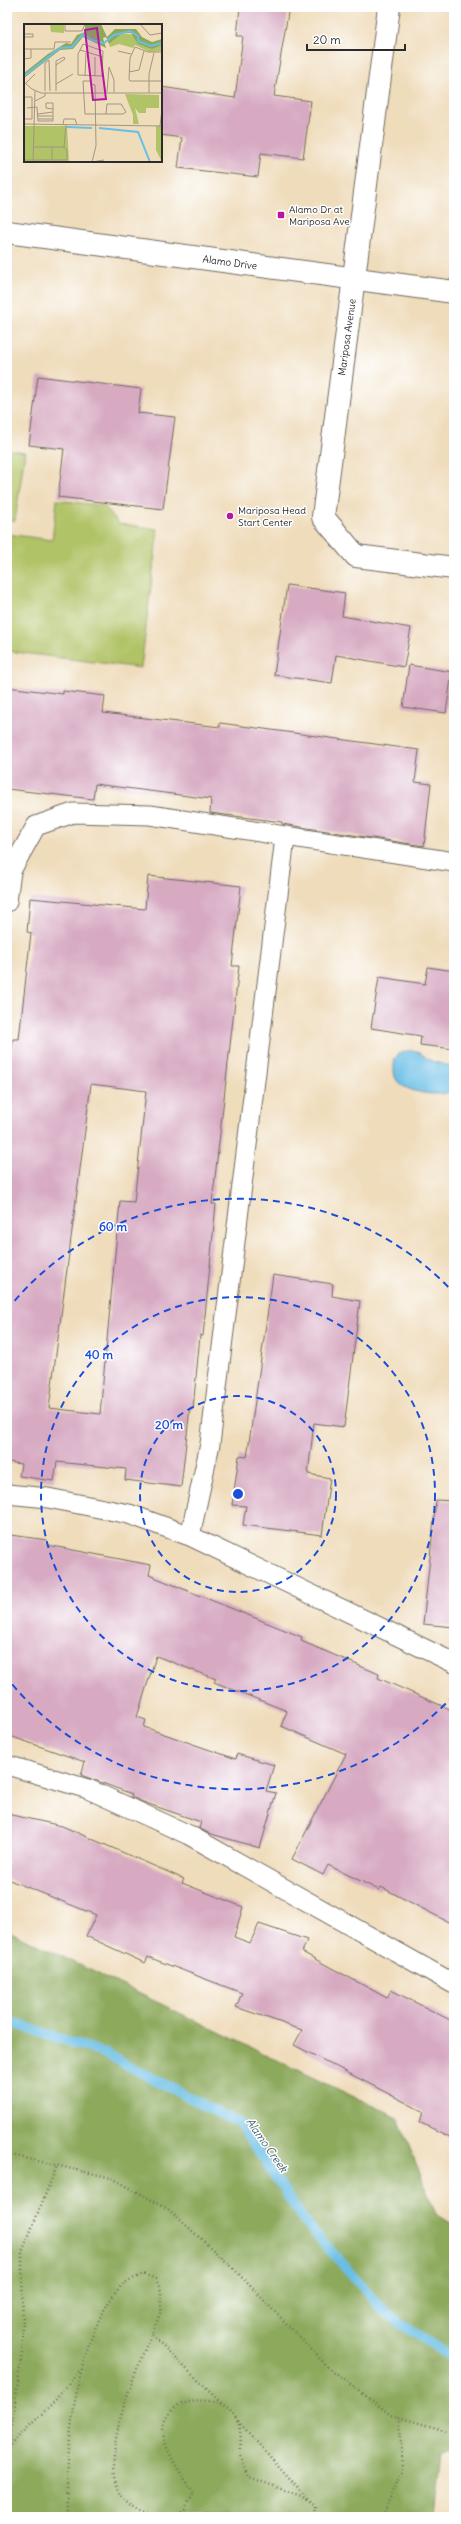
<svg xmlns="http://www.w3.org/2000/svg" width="461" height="2524" font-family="Delius,sans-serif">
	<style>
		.green { fill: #b0c366; stroke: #6e7748 }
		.forest { fill: #8ca95b; stroke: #5c6a43 }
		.water { fill: #69bee5; stroke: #4a7488 }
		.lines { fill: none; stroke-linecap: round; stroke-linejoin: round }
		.stream { stroke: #69bee5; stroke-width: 10 }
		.building { fill: #d7aac2; fill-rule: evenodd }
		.service-casing { stroke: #70695d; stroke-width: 21 }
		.minor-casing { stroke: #70695d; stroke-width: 24 }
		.secondary-casing { stroke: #70695d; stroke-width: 24 }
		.path { stroke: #70695d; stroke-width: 2.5; stroke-dasharray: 1 3; stroke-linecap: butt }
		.service { stroke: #fff; stroke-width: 19 }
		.minor { stroke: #fff; stroke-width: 22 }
		.secondary { stroke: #fff; stroke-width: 22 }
		.ring { fill: none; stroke: #1d4ed8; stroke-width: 2; stroke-dasharray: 7 5 }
		.poi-dot { fill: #b5179e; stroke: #fff; stroke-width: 1.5 }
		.labels { text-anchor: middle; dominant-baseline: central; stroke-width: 3; stroke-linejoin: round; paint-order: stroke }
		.poi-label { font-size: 10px; fill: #2b2b2b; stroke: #fff; text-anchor: start }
		.street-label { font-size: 10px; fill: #2b2b2b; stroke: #fff }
		.water-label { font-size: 11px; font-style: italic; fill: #415e6c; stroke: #fff }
		.inset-river { fill: none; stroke: #69bee5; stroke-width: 2 }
		.inset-road { fill: none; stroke: #a19581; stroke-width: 1 }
		.view { fill: #b5179e; fill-opacity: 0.15; stroke: #b5179e; stroke-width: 2 }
		.inset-edge { fill: none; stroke: #2b2b2b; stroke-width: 2 }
		.centre { fill: #1d4ed8; stroke: #fff; stroke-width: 2 }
		.ring-label { font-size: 12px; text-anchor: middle; font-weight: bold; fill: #1d4ed8; stroke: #fff; stroke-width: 3; stroke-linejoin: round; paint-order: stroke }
	</style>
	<rect width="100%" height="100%" fill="#fff"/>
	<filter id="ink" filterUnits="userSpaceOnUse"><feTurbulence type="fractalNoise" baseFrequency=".025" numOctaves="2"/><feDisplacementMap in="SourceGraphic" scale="8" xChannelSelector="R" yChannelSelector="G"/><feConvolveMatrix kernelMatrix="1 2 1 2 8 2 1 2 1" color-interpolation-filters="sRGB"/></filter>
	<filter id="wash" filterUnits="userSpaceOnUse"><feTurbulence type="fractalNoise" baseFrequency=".012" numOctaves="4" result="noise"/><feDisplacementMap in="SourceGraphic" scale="16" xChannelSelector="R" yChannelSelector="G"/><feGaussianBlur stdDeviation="0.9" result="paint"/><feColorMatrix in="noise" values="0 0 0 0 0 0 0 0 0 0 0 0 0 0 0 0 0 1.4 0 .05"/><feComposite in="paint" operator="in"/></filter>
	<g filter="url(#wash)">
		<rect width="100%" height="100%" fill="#efdcbb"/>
		<path class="green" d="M7 449 25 452 15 521 7 520Z
			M57 500 104 506 119 524 158 529 141 668 7 651V534L52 540Z"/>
		<path class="forest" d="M7 1930 398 2118 436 2214 454 2225V2451L442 2453 435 2517H7Z"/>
		<path class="water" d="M412 1050C423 1052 424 1058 432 1061 440 1064 446 1064 454 1069V1089C443 1099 403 1093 396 1079 393 1073 394 1065 395 1058L400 1053Z"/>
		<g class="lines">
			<path class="stream" d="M7 2021 106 2054 240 2124 305 2222 387 2315 454 2358"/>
		</g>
		<g id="blocks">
			<path class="building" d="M240 7H289L274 96 311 101 303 158 261 153 258 177 178 168 182 138 161 135V87L235 98 243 36H237Z
				M38 376 141 389 138 413 175 417 163 509 58 497 64 449 29 445Z
				M287 585 345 593 342 616 411 628 404 667 336 655 332 683 274 675Z
				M409 665 452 672 446 713 403 707Z
				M7 687 63 694V691L105 696 103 713 220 727V723L419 750 415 782 431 784 424 846 282 824V822L210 813 211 799 95 784 93 799 7 789Z
				M148 876 241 886 232 966H239L212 1204H216L203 1336 200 1335 193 1409 190 1408 181 1487 125 1480 126 1469 57 1462 54 1481 19 1476 21 1464 7 1462V1088L13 1039H19L31 933 27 932 30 898 145 909ZM91 1084 146 1091 134 1202 120 1201 100 1414 49 1408Z
				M428 967 454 971V1049L420 1045 421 1036 371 1028 379 977 425 984Z
				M273 1275 333 1284 332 1296 360 1301 344 1427 314 1423 308 1474 330 1478 322 1535 243 1525 246 1506 232 1505 239 1456 247 1457Z
				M436 1500 454 1501V1627L423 1624Z
				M11 1535 47 1540V1545L151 1565 149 1575 302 1637 301 1641 379 1674 378 1678 454 1711V1925L381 1887 379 1890 328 1865 323 1875 292 1859 346 1754 281 1726 287 1711 214 1682 216 1679 156 1656 137 1717 146 1720 144 1727 236 1759 237 1754 274 1765 266 1791 276 1793 260 1848 208 1833 199 1828 201 1822 143 1802 131 1797 132 1794 81 1775 85 1762 7 1735V1562Z
				M7 1814 62 1826 184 1879 182 1883 243 1907 234 1937 250 1943 259 1924 307 1940 302 1952 387 1998 391 1990 454 2022V2139L419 2122 424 2112 294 2045 302 2030 236 2007 242 1993 148 1957 145 1963 86 1936 96 1915 7 1879Z"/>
		</g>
	</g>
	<g filter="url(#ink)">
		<use href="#blocks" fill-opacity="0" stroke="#70695d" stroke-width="1"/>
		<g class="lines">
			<defs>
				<path id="service" d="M7 902 11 871 36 826 73 813 150 815 454 862
					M7 1494 48 1498 129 1514 190 1536 454 1663
					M190 1536 210 1444 285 838
					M7 1765 88 1789 189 1835 454 1984"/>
				<path id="minor" d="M389 7 323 517 356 556 454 568"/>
				<g id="secondary">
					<path id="s1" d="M7 232 454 292"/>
				</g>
			</defs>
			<use href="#service" class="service-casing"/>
			<use href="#minor" class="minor-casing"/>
			<use href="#secondary" class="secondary-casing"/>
			<path class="path" d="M7 2154 112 2178 168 2209 231 2266 328 2367 391 2415 454 2433
				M152 2335 222 2404
				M238 2421 311 2502
				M10 2445 52 2404 80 2370
				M8 2517 7 2462 23 2344 22 2252 57 2166
				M67 2517C65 2450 75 2337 121 2286 126 2281 136 2278 143 2274L156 2279 161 2291V2311C143 2358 67 2503 157 2517
				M170 2517 184 2511 194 2494C184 2476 164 2452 163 2431 163 2395 222 2390 237 2420 243 2431 239 2448 242 2460 244 2466 247 2472 249 2477L301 2496 315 2506 314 2517
				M382 2517 402 2471 400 2417"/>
			<use href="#service" class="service"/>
			<use href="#minor" class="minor"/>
			<use href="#secondary" class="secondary"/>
		</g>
	</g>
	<g class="ring">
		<circle cx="238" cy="1494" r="98"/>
		<circle cx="238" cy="1494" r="197"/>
		<path d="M454 1695A295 295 0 0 1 7 1678M7 1310A295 295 0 0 1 454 1293"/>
	</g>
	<g class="poi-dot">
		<rect x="277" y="211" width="8" height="8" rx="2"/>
		<circle cx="230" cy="516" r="4"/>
	</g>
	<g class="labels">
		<g class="poi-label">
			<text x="289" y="209">Alamo Dr at<tspan x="289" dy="12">Mariposa Ave</tspan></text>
			<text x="238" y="510">Mariposa Head<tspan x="238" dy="12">Start Center</tspan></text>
		</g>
		<g class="street-label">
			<text stroke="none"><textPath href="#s1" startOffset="225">Alamo Drive</textPath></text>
			<text transform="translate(347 337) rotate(-82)">Mariposa Avenue</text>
		</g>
		<g class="water-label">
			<text transform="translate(267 2145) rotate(55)">Alamo Creek</text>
		</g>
	</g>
	<g transform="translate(24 24)">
		<rect width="138" height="138" fill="#efdcbb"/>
		<path d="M26 0H40V9L27 8ZM99 9 110 11 114 20 126 23 138 21V27L126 28 111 21 109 24 95 20 86 23 85 20ZM101 70 135 71V84H122V89H115L111 84 115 100H109V91ZM0 102H43L45 138 0 137ZM132 102H138V138L132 126Z" fill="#b0c366"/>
		<path d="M61 0H77L83 13 91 5H112L118 13 128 18 138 15V21L128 25 114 20 107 9H99L85 20 82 13 79 14 82 24 59 13 49 25 36 26 0 54V49L24 30 42 19 47 20 53 11 61 8Z" fill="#8ca95b"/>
		<path class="inset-river" d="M0 52 36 24 48 23 59 10 68 16 80 19 90 11 106 7 114 12V17L127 22 138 19M43 103 68 104M75 104 114 108 126 138"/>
		<path class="inset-road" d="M41 0V7H58L61 0M116 0 126 11 138 9M0 10H9V13H0M59 20 79 27 78 52 54 51V30ZM0 25H30L31 18H47M56 26 79 33M94 27 107 30M138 28H124L111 23 106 34 105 55 106 57H138M0 35 7 34V25M105 48 115 46 120 27M61 52 62 29M71 52V33M66 57H59L61 90H99L102 88 97 80H83L82 90M0 58 8 65 17 69H138M2 59 11 50M32 60 49 50M66 60 71 61 72 122 68 138M21 67V39L25 36 26 67M32 67V37L40 33 41 35 32 41M83 68 85 43 90 56V68M125 69V50L130 29M0 73H8V95H0M11 77 21 72V69M3 84 13 83 14 97H29V85L22 84V79H29V85M14 90 29 88M14 92H29M14 95H29M0 100 138 102M39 101 40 95H51L53 101M136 102 138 85M10 123H28M40 123 43 126V136H28V123H40L42 101M0 136H28M9 138 11 67M68 138 80 136"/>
		<path class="view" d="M73 4 82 75 69 76 61 6Z"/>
		<rect width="138" height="138" class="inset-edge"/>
	</g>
	<circle cx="238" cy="1494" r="6" class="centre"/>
	<g class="ring-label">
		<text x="113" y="1231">60 m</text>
		<text x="99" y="1359">40 m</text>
		<text x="169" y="1429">20 m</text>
	</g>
	<rect width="461" height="2524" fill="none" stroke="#fff" stroke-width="24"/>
	<path d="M307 44v6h98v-6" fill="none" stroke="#2b2b2b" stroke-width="2"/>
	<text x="313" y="44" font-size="12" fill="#2b2b2b" stroke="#ffffff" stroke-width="3" paint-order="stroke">20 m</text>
</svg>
